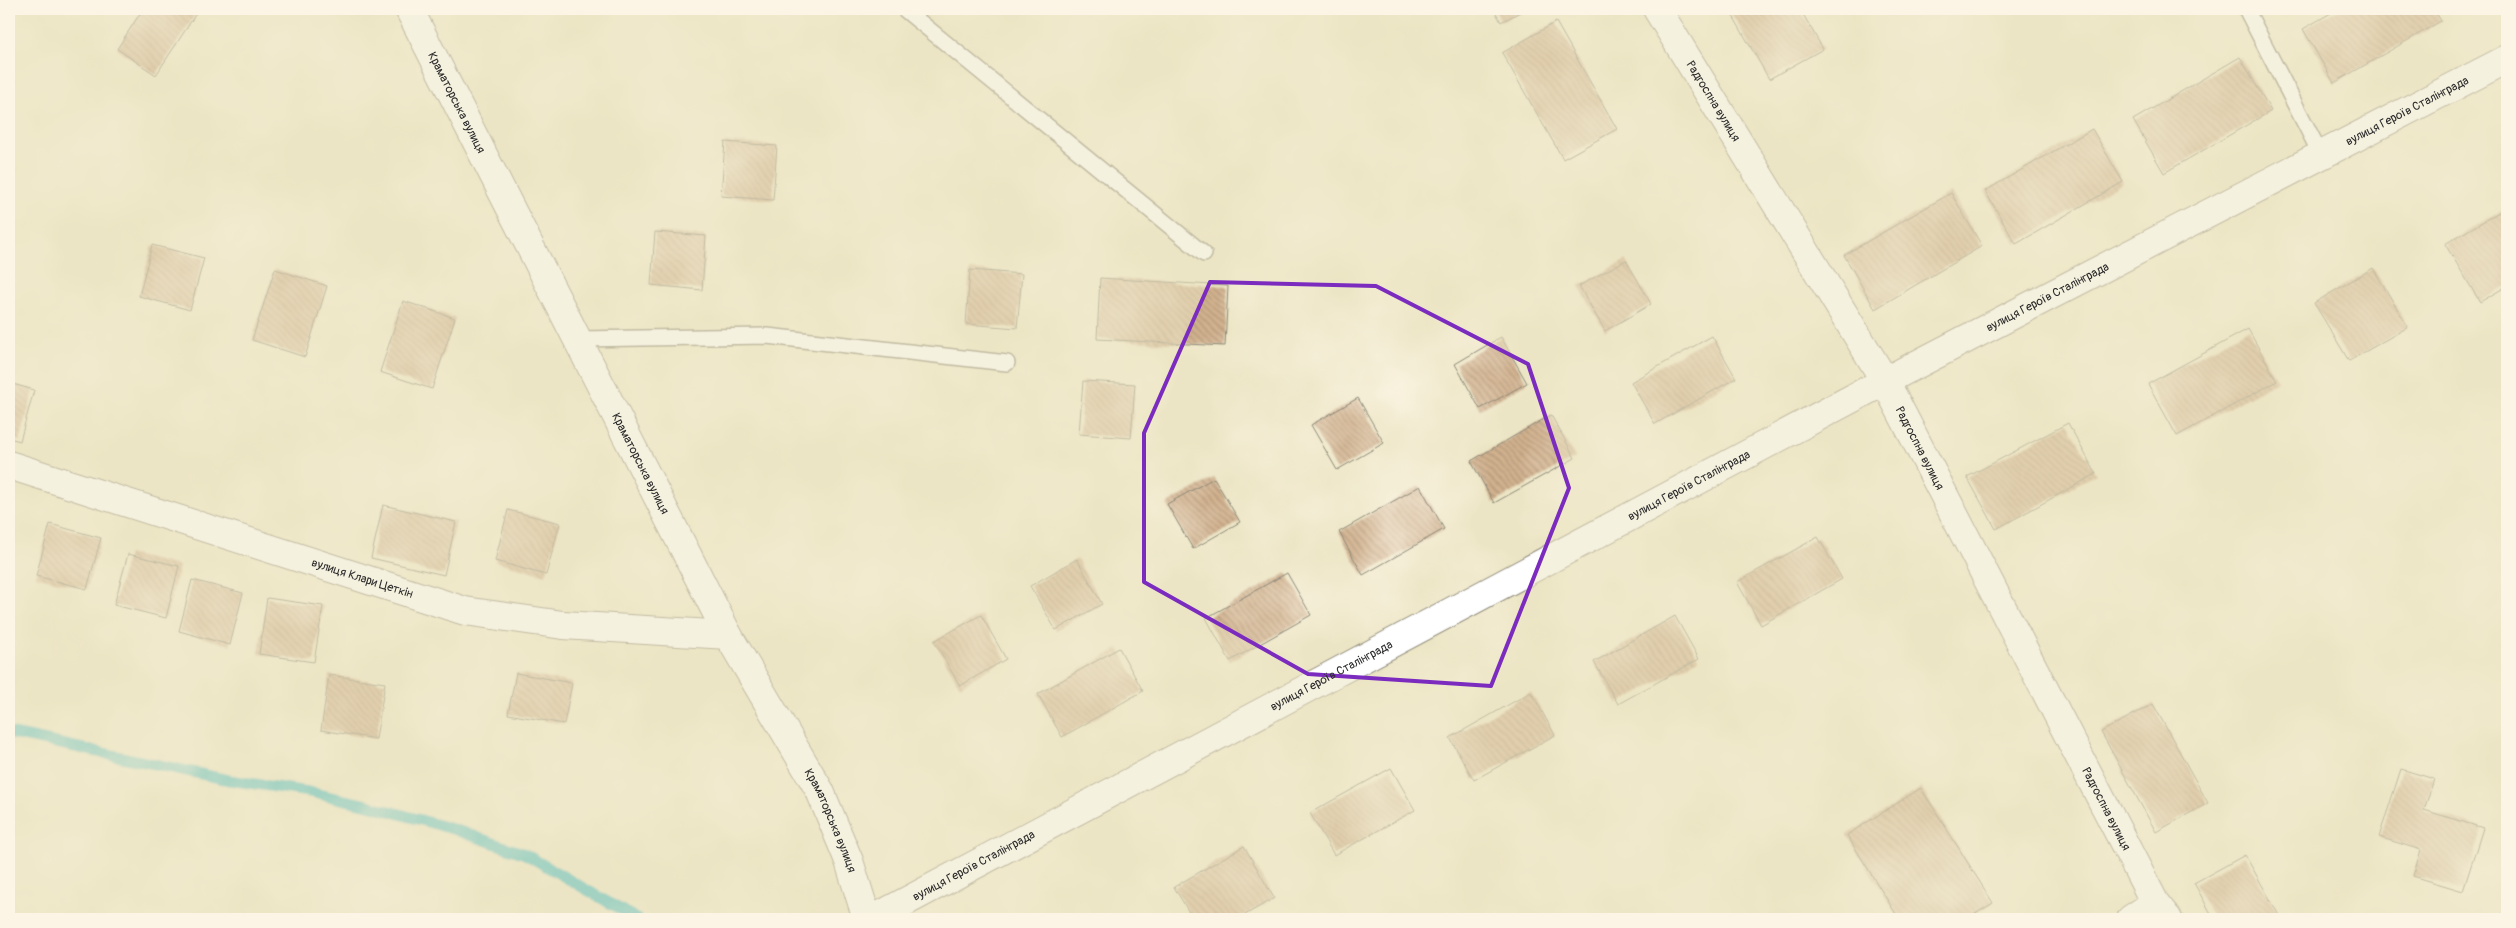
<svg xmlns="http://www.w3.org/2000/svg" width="2516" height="928" font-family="Pangolin,sans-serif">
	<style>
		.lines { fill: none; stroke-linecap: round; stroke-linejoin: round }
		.stream { stroke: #4abac0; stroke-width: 11 }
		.building { fill: url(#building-back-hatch) }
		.service-casing { stroke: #8c8878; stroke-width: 18 }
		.minor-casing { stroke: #8c8878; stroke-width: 30 }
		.tertiary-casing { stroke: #8c8878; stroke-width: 30 }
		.service { stroke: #fff; stroke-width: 15 }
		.minor { stroke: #fff; stroke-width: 28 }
		.tertiary { stroke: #fff; stroke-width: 28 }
		.marked { fill: none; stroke: #7b2cbf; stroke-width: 4; stroke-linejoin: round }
		.labels { text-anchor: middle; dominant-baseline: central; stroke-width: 4; stroke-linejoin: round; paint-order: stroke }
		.street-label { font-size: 12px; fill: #2b2b2b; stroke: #fcf5e5 }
	</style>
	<defs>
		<pattern id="building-back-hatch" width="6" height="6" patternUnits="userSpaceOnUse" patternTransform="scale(1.25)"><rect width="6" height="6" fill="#d2b28f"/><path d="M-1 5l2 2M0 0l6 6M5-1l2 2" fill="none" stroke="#ab9175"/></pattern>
	</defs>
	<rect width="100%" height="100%" fill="#fcf5e5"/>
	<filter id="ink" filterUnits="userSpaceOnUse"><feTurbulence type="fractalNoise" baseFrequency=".02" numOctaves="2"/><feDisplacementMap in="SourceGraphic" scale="10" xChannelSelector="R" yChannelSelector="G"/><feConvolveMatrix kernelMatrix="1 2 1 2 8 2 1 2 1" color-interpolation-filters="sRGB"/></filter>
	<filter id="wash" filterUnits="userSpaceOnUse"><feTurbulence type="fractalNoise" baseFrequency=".0096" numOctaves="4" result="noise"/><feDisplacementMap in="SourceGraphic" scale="20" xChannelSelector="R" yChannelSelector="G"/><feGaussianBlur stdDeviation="1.12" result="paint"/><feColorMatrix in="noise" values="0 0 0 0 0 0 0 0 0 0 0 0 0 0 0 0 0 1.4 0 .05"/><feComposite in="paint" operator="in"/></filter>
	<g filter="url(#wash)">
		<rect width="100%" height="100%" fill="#ece5c5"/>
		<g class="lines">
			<path class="stream" d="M9 733 229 780 309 792 368 805 456 830 525 854 637 919"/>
		</g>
		<g id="blocks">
			<path class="building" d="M143 9H199L156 75 117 49Z
				M1494 9H1526L1501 22Z
				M1729 9H1800L1823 49 1769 79Z
				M2338 9H2434L2441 21 2334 83 2303 29Z
				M1556 22 1617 129 1563 159 1502 53Z
				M2240 57 2271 111 2164 173 2133 120Z
				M2092 129 2123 182 2016 244 1985 191Z
				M725 142 777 146 773 200 721 196Z
				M1951 193 1982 246 1875 309 1844 255Z
				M2504 209 2507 215V286L2480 302 2445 244Z
				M655 232 706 236 702 290 651 285Z
				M152 245 204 258 190 310 139 296Z
				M1626 260 1651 304 1605 331 1579 286Z
				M2373 268 2408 327 2349 361 2314 303Z
				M275 269 327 286 305 357 252 340Z
				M970 270 1022 274 1017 328 966 324Z
				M1100 278 1228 286 1225 346 1097 339Z
				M403 301 455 318 432 389 380 372Z
				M2248 329 2277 381 2177 436 2148 384Z
				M1712 336 1736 378 1655 424 1631 382Z
				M1501 337 1527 383 1480 409 1455 364Z
				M1083 381 1135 384 1131 438 1079 434Z
				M9 383 34 390 20 441 9 438Z
				M1358 398 1384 443 1337 470 1311 425Z
				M1551 415 1575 458 1494 503 1471 461Z
				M2068 423 2096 474 1996 529 1967 477Z
				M1214 478 1240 522 1193 549 1167 504Z
				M1420 486 1444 529 1363 575 1339 532Z
				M383 505 456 522 444 575 371 558Z
				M508 510 560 523 546 575 495 561Z
				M9 515 14 516 9 535Z
				M50 524 101 538 87 589 36 576Z
				M1818 537 1842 579 1761 625 1737 582Z
				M128 554 179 566 166 618 114 605Z
				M1077 559 1102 604 1056 630 1030 586Z
				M1287 573 1311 615 1230 661 1206 618Z
				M192 580 243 593 230 645 179 631Z
				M267 598 323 606 314 662 259 654Z
				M981 615 1006 659 960 686 934 641Z
				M1675 616 1699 659 1618 704 1594 662Z
				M1119 648 1143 691 1062 737 1038 694Z
				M516 673 572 683 564 724 508 714Z
				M329 675 385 683 376 739 321 730Z
				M1531 692 1555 735 1474 780 1450 738Z
				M2153 704 2208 803 2156 832 2101 732Z
				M1391 768 1415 810 1334 855 1310 813Z
				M2401 769 2434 779 2424 810 2483 828 2463 891 2413 876 2421 850 2379 837Z
				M1921 788 1993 903 1967 919H1899L1847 835Z
				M1244 846 1274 898 1238 919H1193L1174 887Z
				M2245 855 2281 919H2214L2194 883Z"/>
		</g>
	</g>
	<g filter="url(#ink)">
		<use href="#blocks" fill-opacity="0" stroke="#8c8878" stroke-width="1"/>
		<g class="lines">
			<defs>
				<path id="service" d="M904 9 1204 254
					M2246 9 2321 155
					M579 339 767 336 1007 363"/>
				<g id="minor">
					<path id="s1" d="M1657 9 1885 381 2155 903"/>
					<path id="s2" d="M9 465 465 611 563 625 728 635"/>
					<path id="s3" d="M873 919 1885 381 2507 59"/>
					<path d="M2131 919 2155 903 2168 919"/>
				</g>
				<g id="tertiary">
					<path id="s4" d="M409 9 728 635 820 791 849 861 867 919"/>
				</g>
			</defs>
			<use href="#service" class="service-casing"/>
			<use href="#minor" class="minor-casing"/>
			<use href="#tertiary" class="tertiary-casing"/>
			<use href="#service" class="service"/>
			<use href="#minor" class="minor"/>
			<use href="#tertiary" class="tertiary"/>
		</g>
	</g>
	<path d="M0 0H2516V928H0ZM1210 282 1376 286 1528 364 1569 488 1491 686 1308 674 1144 582V433Z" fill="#ece5c5" fill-opacity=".55" fill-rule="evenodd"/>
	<path class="marked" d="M1210 282 1376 286 1528 364 1569 488 1491 686 1308 674 1144 582V433Z"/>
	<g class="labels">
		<g class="street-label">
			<text stroke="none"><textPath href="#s1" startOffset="108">Радгоспна вулиця</textPath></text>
			<text stroke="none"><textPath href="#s4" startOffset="105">Краматорська вулиця</textPath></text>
			<text stroke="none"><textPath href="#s3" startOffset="1734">вулиця Героїв Сталінграда</textPath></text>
			<text stroke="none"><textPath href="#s3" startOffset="1329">вулиця Героїв Сталінграда</textPath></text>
			<text stroke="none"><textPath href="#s1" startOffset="512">Радгоспна вулиця</textPath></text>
			<text stroke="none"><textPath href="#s4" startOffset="510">Краматорська вулиця</textPath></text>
			<text stroke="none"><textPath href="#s3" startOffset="924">вулиця Героїв Сталінграда</textPath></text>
			<text stroke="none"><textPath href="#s2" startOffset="371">вулиця Клари Цеткін</textPath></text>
			<text stroke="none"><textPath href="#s3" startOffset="519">вулиця Героїв Сталінграда</textPath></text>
			<text stroke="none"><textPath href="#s1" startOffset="918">Радгоспна вулиця</textPath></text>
			<text stroke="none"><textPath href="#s4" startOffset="915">Краматорська вулиця</textPath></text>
			<text stroke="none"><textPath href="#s3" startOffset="114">вулиця Героїв Сталінграда</textPath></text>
		</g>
	</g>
	<rect width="2516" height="928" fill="none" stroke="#fcf5e5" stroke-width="30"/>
</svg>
